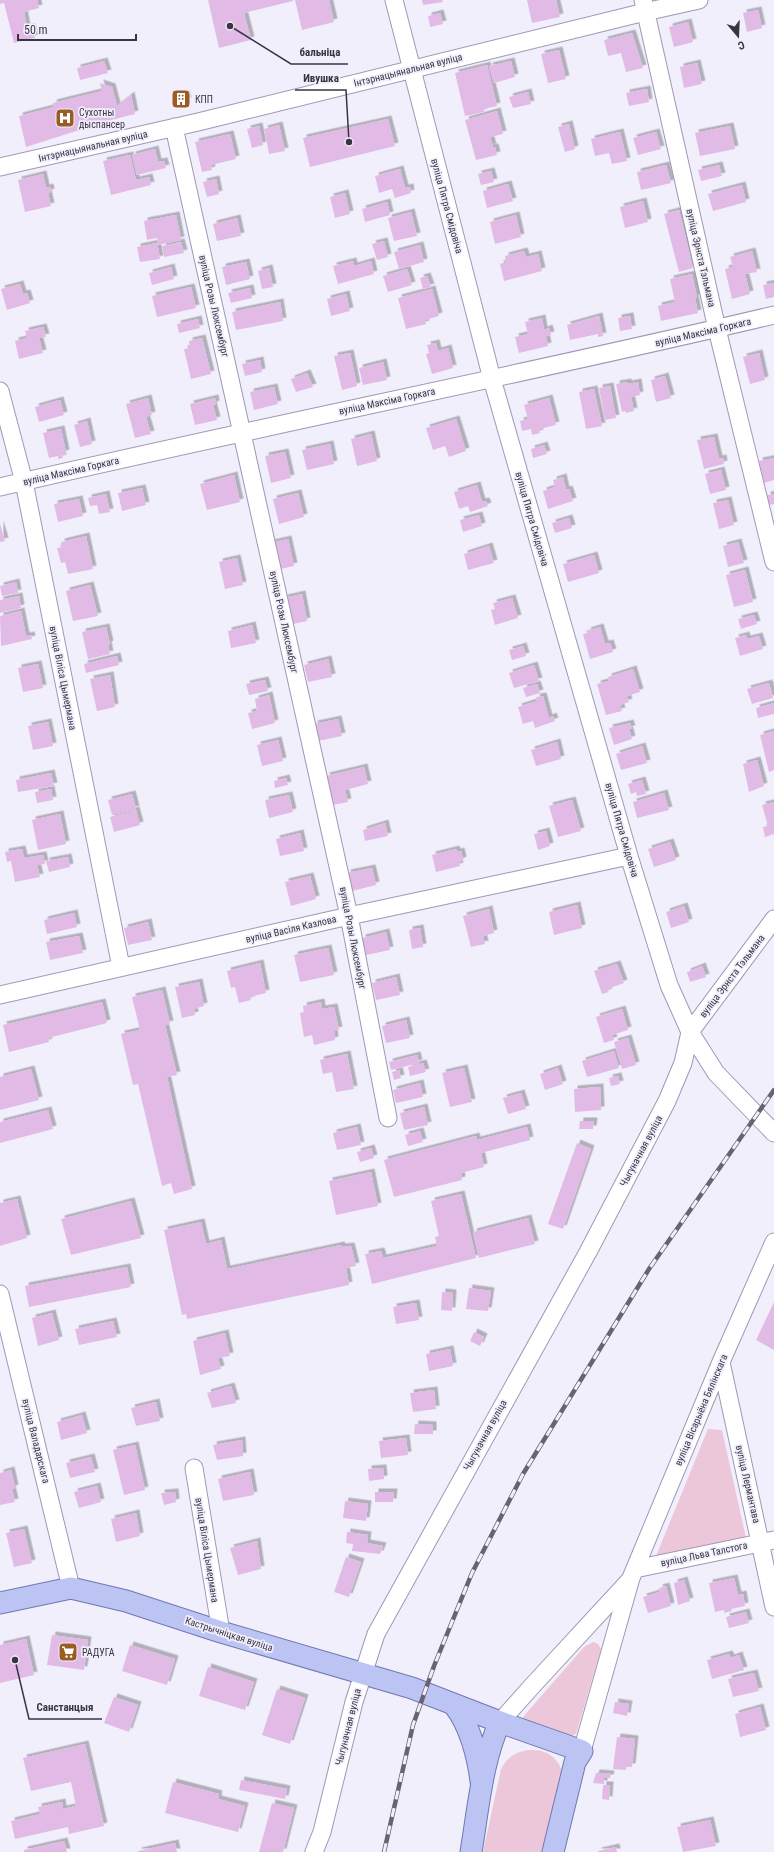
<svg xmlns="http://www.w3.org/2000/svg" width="774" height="1852" font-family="'Roboto Condensed',sans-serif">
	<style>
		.green { fill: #ebc7d9 }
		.building { fill: #e1bbe6; filter: url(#shadow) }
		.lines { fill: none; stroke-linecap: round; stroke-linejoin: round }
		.minor-casing { stroke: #a097b6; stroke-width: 19 }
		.major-casing { stroke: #6f78b0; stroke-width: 23 }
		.minor { stroke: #fff; stroke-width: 17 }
		.major { stroke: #bbc4f3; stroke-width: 21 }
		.rail-casing { stroke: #676370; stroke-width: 4.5 }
		.rail { stroke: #f2effc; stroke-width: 3; stroke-dasharray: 9; stroke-linecap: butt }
		.labels { text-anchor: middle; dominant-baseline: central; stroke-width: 3.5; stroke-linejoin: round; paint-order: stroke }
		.street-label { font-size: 10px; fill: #383441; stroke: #f2effc }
		.poi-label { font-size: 10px; fill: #383441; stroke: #f2effc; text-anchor: start }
		.leader { fill: none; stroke: #383441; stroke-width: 1.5 }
		.callout-dot { fill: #383441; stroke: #f2effc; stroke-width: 1.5 }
		.callout-label { font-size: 11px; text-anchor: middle; font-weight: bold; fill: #383441; stroke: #f2effc; stroke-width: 3.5; stroke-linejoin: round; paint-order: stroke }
	</style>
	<defs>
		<filter id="shadow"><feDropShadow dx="3.5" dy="-3.5" stdDeviation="0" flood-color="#0004"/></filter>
	</defs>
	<rect width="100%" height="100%" fill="#f2effc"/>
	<path class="green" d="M708 1429 722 1430 746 1538 656 1556Z
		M593 1642 598 1644 601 1649 576 1734 566 1738 525 1721 523 1717 584 1647Z
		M530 1750C549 1749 560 1760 564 1777L545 1852H483L501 1769C508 1756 517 1751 530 1750Z"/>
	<path class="building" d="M0 0H37L39 8 24 12 27 28 32 27 35 38 14 43 4 3 0 4Z
		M208 0H293V1L244 13 251 40 219 48Z
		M295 0H329L334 22 302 30Z
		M422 0H442L443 2 423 5Z
		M527 0H556L560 17 532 23Z
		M758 10 762 28 747 32 743 13Z
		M440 13 443 24 430 27 428 16Z
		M688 22 693 42 674 47 669 27Z
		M632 33 643 68 626 72 621 53 608 56 604 40Z
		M559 50 566 79 548 83 541 54Z
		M104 61 108 73 80 80 77 68Z
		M511 61 515 77 494 83 489 66Z
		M697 63 702 84 684 88 680 67Z
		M487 65 497 106 484 109V112L465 116 455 73Z
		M100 83 112 87 117 106 131 95 135 114 111 120 26 147 19 116 54 107 53 103 102 91Z
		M647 89 649 102 629 106 626 93Z
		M528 92 531 104 513 108 509 97Z
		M186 94 188 101 176 104 174 97Z
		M497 111 503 134 490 137 493 147 480 150 495 147 497 155 476 160 465 120Z
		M388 119 395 146 310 167 303 138Z
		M569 124 575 149 565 152 558 127Z
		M279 125 285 151 269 154 264 129Z
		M259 126 263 145 252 148 247 129Z
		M730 126 735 149 700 156 695 133Z
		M620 132 627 161 612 164 609 153 595 156 591 139Z
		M656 132 661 149 638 155 633 138Z
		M230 134 236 159 211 165 212 170 202 172 195 142Z
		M155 149 158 162 164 161 166 168 137 175 132 155Z
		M130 155 136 180 149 177 151 185 111 195 103 161Z
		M666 165 671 183 641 190 637 172Z
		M719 165 722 176 701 181 698 170Z
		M400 169 405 188 410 187 411 193 395 198 392 189 379 193 375 176Z
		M491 171 494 182 481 185 478 174Z
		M43 174 46 188 50 187 51 192 48 193 51 206 25 212 18 180Z
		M216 179 219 194 207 197 203 182Z
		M508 184 513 201 487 208 483 191Z
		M742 185 746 202 713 211 708 194Z
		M345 193 350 214 335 218 330 197Z
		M643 201 648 222 625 228 620 207Z
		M387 202 390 215 365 222 362 209Z
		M679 210 693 268 679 272 664 214Z
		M411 212 417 236 394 241 388 218Z
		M176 215 181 240 158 245 157 238 147 240 144 221Z
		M516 215 521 237 495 244 490 222Z
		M237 218 241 236 217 241 213 224Z
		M384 241 388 257 377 260 372 244Z
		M181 242 184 253 164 257 162 246Z
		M157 243 160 259 140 262 137 247Z
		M420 245 424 262 399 269 394 252Z
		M524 251 526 257 538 254 542 271 504 281 500 264 506 262 505 256Z
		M752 251 757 272 745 274 750 294 732 299 725 269 733 267 730 257Z
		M353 261 354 266 371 261 374 274 338 284 333 266Z
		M246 262 250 279 226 285 222 267Z
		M171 267 174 279 152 285 149 273Z
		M269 268 273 287 262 289 258 271Z
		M407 269 412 285 388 292 383 276Z
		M692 274 697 298H695L698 313 661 321 658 306 675 302 670 279Z
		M427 276 431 287 423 289 420 278Z
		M773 283 774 297 766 299 763 285Z
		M20 284 23 294 27 293 30 303 7 310 1 289Z
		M191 287 196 308 157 317 152 296Z
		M250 288 252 298 231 303 228 293Z
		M432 289 439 316 425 320 426 324 406 329 398 298Z
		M346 294 350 311 331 316 327 299Z
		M280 302 283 321 236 330 232 312Z
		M599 316 603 336 598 337V334L570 340 567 325Z
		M630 316 632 329 620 331 618 318Z
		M542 318 544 330 549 328 551 335 546 336 548 346 519 353 515 337 528 334 525 322Z
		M198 319 200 328 179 333 177 324Z
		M43 327 46 337 39 338 43 353 19 359 15 341 27 338 25 331Z
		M202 338 211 374 191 379 184 349 190 348 189 341Z
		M436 343 438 351 448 348 453 368 432 374 426 354 429 353 427 345Z
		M350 353 357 386 342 390 334 356Z
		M759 353 765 380 750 384 743 357Z
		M260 360 262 372 245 376 242 364Z
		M383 362 387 380 363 385 359 368Z
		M307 373 313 387 296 392 291 379Z
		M665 376 671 398 656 402 651 380Z
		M628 382V384L638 382 640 395 631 397 634 411 626 413 625 411 622 412 616 384Z
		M610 386 616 418 605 420 599 388Z
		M274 387 278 404 254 410 250 392Z
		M594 389 602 426 586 429 579 392Z
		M148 398 152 415 146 417 151 434 135 438 126 404Z
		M215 398 216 404 213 405 217 420 195 425 190 404Z
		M549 398 556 425 539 429 540 433 532 435 531 429 522 431 520 421 528 419 524 405Z
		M60 400 64 415 39 422 35 407Z
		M456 419 466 451 449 457 445 446 433 450 426 428Z
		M87 421 92 444 80 447 74 425Z
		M61 429 66 453 62 454 63 458 58 459V456L49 458 43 433Z
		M371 434 377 461 357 466 351 439Z
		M714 437 719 459 723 458 724 464 704 469 697 440Z
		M330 444 334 464 307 470 302 450Z
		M544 445 547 454 533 458 531 449Z
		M285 452 291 478 271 483 265 456Z
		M774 458V480L764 483 759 461Z
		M721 470 726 490 710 494 705 474Z
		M234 475 240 502 207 510 200 484Z
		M563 477 566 490 569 489 573 501 548 509 543 491 555 487 553 480Z
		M477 485 482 502 486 501 488 506 470 512 468 506 459 509 454 492Z
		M142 488 146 505 122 511 118 493Z
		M298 493 304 517 279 524 273 499Z
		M106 494 110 512 99 514 97 505 90 506 88 498Z
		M774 494V504L769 505 767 495Z
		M79 499 83 516 58 522 54 504Z
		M728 500 734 525 719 529 713 503Z
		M479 515 482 526 463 532 460 520Z
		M569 518 572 528 555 533 552 523Z
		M0 524 5 541 0 542Z
		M86 536 93 569 68 574 65 562 61 563 57 548 62 547 61 542Z
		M288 539 294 566 276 570 270 543Z
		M738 542 744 563 728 567 723 546Z
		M489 546 494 563 468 570 464 554Z
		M594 555 599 573 568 582 563 564Z
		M237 558 243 585 225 589 219 562Z
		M745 570 753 602 734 607 726 575Z
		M16 582 18 593 2 596 0 586Z
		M90 585 98 616 73 621 66 591Z
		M302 594 307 621 289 625 284 598Z
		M19 596 21 608 0 613V600Z
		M512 598 518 618 495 625 491 610 495 609 493 603Z
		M21 611 26 636 31 635 32 639 1 646 0 616Z
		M754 615 757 624 741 629 738 619Z
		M252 625 256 643 231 648 228 631Z
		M106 627 110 644 108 645 110 654 88 659 82 632Z
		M600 627 605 644 610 643 613 652 590 659 583 634 588 633 587 631Z
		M746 635 747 639 759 636 763 649 740 656 735 638Z
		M523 646 526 656 512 660 509 650Z
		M117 656 119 665 86 673 84 664Z
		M328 659 332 677 308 682 304 665Z
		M38 664 43 688 23 692 18 668Z
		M534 665 539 681 514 688 509 673Z
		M633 669 640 692 627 696 629 702 620 705 622 711 606 715 597 684 609 681 608 677Z
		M110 675 115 707 97 711 90 679Z
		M265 680 268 691 249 695 246 684Z
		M769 683 773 698 752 704 747 689Z
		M537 684 540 693 526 697 523 688Z
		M269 695 275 723 252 729 248 713 257 711 255 699Z
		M543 696 549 718 553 716 555 721 535 728 533 721 523 724 518 707 537 701 536 697Z
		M774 703V714L758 718 756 708Z
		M338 719 342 736 318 741 314 724Z
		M48 722 53 746 33 750 28 726Z
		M630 723 632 729H629L632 739 614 745 609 728Z
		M774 731V770L769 772 760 735Z
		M278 740 283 761 262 766 257 745Z
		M557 742 561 759 536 766 531 750Z
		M642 746 647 763 621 770 616 754Z
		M757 760 764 786 749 792 743 764Z
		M364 767 368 784 345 790 348 802 333 805 326 776Z
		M51 773 54 786 18 792 16 780Z
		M286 778 288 785 275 788 274 781Z
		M642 780 646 794 637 796 636 792 631 794 628 784Z
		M51 789 53 800 37 803 35 792Z
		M664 793 669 810 637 818 633 802Z
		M132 794 136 809 112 815 108 800Z
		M289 795 293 812 269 818 265 800Z
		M572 800 581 831 558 837 549 806Z
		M774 802V834L765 837 763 827 768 826 762 805Z
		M136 810 140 825 114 832 110 817Z
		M60 814 66 844 38 850 32 820Z
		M385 823 388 836 365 841 363 830Z
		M546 831 550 846 538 850 534 834Z
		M300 833 304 851 280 856 276 839Z
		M670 842 676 860 654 867 648 849Z
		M22 849 24 858 43 855 45 864 37 865 40 877 15 882 11 861 7 862 5 852Z
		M456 849 457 852 461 851 463 860 459 862 460 866 436 872 432 855Z
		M68 857 70 867 49 872 46 861Z
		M372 868 376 885 352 891 347 873Z
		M310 876 316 899 291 906 285 882Z
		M577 905 582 928 554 935 549 912Z
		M684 906 689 922 671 928 666 912Z
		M489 909 494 933 483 936 485 944 471 947 463 916Z
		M74 913 77 927 47 934 44 920Z
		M148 922 152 940 128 945 124 928Z
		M420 928 423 947 412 949 409 930Z
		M386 932 390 950 366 955 362 938Z
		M79 936 83 953 50 960 46 942Z
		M328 948 334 975 300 982 294 955Z
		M260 963 266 993 250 997 251 1000 239 1003 235 987 231 988 227 971Z
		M617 964 624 983 607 989 609 992 602 994 594 971Z
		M702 966 706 977 690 982 687 972Z
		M396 977 400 995 376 1000 372 983Z
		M199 982 204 1006 194 1009 195 1015 182 1018 175 987Z
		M162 990 170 1024 165 1025 177 1075 167 1077 192 1189 174 1194 171 1183 162 1186 138 1084 133 1085 121 1034 140 1030 132 997Z
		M102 1002 107 1023 48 1038 49 1042 9 1052 3 1025Z
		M321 1002 322 1009 334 1007 339 1030 334 1031 335 1040 314 1045 312 1035 304 1037 300 1013 304 1012 303 1006Z
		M622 1009 628 1030 612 1035 614 1040 604 1043 596 1017Z
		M406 1020 410 1038 386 1043 382 1026Z
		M628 1038 636 1065 622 1069 614 1042Z
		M614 1051 619 1068 587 1077 582 1061Z
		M347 1054 354 1089 336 1092 332 1072 323 1074 320 1060Z
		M417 1055 419 1063 391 1070 389 1062Z
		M423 1063 426 1072 410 1076 408 1067Z
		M464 1068 472 1102 450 1107 442 1073Z
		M558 1068 563 1084 545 1090 540 1074Z
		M31 1069 39 1100 0 1110V1077Z
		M399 1070 401 1078 394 1080 392 1072Z
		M618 1076 620 1084 611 1086 609 1078Z
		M420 1083 423 1097 396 1103 393 1090Z
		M600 1087 601 1110 575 1112 574 1089Z
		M521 1093 526 1109 508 1114 503 1098Z
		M424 1107 428 1125 404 1130 400 1113Z
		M48 1110 53 1129 0 1143V1122Z
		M580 1121H594L593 1129H579Z
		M357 1127 361 1145 337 1150 333 1133Z
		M527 1127 530 1140 481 1153 484 1167 461 1173 462 1180 394 1197 384 1160 476 1136 477 1140Z
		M420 1131 423 1142 408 1146 405 1135Z
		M577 1143 591 1149 563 1229 548 1224Z
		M371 1148 374 1158 360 1162 357 1152Z
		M371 1172 378 1206 336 1215 329 1181Z
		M461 1194 476 1258 372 1284 365 1254 381 1251 383 1258 437 1246 435 1237 439 1236 431 1201Z
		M17 1199 27 1238 0 1246V1203Z
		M131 1201 141 1238 71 1255 61 1219Z
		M528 1218 535 1244 479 1258 473 1232Z
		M201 1222 206 1244 221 1240 227 1269 341 1245 342 1247 351 1246 356 1266 346 1268 349 1285 187 1319 186 1314 182 1315 164 1230Z
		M127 1267 131 1287 29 1307 25 1286Z
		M469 1288 491 1291 488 1311 466 1309Z
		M442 1292 453 1293 452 1311 441 1310Z
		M774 1302V1350L756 1340Z
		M416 1303 419 1320 396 1324 393 1307Z
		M52 1313 59 1340 38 1346 32 1318Z
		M113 1321 117 1337 79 1345 75 1329Z
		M474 1332 484 1337 480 1346 470 1341Z
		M225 1333 230 1356 218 1358 221 1369 200 1375 193 1341Z
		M450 1349 453 1366 429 1371 426 1354Z
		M231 1386 236 1403 212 1408 207 1393Z
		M434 1390 436 1409 413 1412 410 1393Z
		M156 1402 160 1421 136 1426 131 1408Z
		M82 1415 87 1433 61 1440 57 1422Z
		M415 1424 433 1425V1434H414Z
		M406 1438 408 1455 381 1458 379 1441Z
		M242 1440 243 1456 217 1460 213 1445Z
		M135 1445 145 1490 124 1495 113 1450Z
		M91 1457 95 1472 70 1478 66 1463Z
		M383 1468 384 1479 369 1481 368 1469Z
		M11 1470 15 1488 12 1489 15 1502 0 1505V1473Z
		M250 1472 254 1495 223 1501 218 1479Z
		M97 1486 101 1502 79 1508 74 1492Z
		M175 1492 176 1502 164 1505 161 1493Z
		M375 1492H394L393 1502H375Z
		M345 1501 368 1504 366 1521 343 1518Z
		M136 1513 140 1536 116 1542 111 1519Z
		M24 1529 32 1563 14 1567 6 1533Z
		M347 1532 368 1535 367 1543 383 1546 380 1554 352 1551 353 1544 346 1543Z
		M257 1541 261 1569 238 1575 230 1548Z
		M346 1557 361 1562 349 1597 334 1592Z
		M734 1578 738 1595 743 1594 745 1606 731 1609 732 1611 724 1613V1610L715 1612 709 1583Z
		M684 1580 690 1601 678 1605 674 1583Z
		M666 1586 671 1606 648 1613 643 1597 660 1592 659 1588Z
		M746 1612 749 1623 729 1628 726 1617Z
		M52 1635 88 1640 84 1670 47 1665Z
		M26 1639 34 1675 0 1683V1645Z
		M130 1645 175 1659 167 1685 122 1671Z
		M729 1654 731 1658 739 1655 744 1670 712 1679 707 1660Z
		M208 1667 254 1682 245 1710 199 1696Z
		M754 1673 759 1691 733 1697 728 1679Z
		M277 1689 305 1698 290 1744 262 1735Z
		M114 1697 138 1705 129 1732 104 1723Z
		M615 1702 629 1704 627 1716 613 1713Z
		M760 1707 766 1730 740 1737 735 1714Z
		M617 1737 635 1739 632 1767H626V1770L613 1769Z
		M85 1744 104 1826 69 1834 68 1827 15 1839 11 1821 40 1814 38 1807 62 1802 63 1809 76 1806 71 1782 31 1791 23 1758Z
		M596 1773 611 1774 610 1778H604V1784L593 1783Z
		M241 1780 287 1789 285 1799 239 1790Z
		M173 1782 219 1794 218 1799 245 1806 238 1832 165 1813Z
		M603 1785H610L609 1800 602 1799Z
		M272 1803 294 1808 283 1852H259Z
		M710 1820 716 1846 683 1852 677 1827Z
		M64 1841 67 1852H24V1850Z
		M175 1843 177 1852H138V1851Z
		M616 1847 617 1852H598V1851Z"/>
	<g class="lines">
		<defs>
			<path id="minor" d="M394 0 492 379 629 856 669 985 690 1032 716 1073 774 1133
				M643 0 717 329 774 562
				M174 127 349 916 388 1118
				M0 167 198 122 645 12 699 0
				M0 391 24 482 121 967
				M0 487C257 427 517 376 774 315
				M0 995 349 916 629 856
				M0 1294 71 1588
				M721 1362 774 1607
				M194 1468 221 1632
				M635 1569 774 1540
				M500 1722 533 1685 629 1581
				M582 1751 631 1578 721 1362 774 1242
				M314 1852 322 1832 354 1702 376 1634 588 1252 667 1101 683 1063 690 1032 774 919"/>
			<path id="major" d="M0 1603 71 1588 126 1601 221 1632 412 1688 500 1722
				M454 1705C470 1725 478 1757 481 1781
				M471 1852C478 1811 482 1760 500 1722L582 1751 575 1762 553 1852"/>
		</defs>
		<use href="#minor" class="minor-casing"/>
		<use href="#major" class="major-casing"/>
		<use href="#minor" class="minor"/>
		<use href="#major" class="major"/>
		<defs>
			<path id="rail" d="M384 1852 413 1725 434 1666 472 1573 523 1474 649 1269 774 1090"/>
		</defs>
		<use href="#rail" class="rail-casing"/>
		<use href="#rail" class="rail"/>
	</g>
	<defs>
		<symbol id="building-square" viewBox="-11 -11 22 22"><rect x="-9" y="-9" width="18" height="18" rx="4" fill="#9b5b24" stroke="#f2effc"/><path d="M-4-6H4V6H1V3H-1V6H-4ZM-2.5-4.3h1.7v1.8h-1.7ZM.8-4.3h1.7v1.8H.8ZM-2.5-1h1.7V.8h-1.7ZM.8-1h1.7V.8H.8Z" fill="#fff"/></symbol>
		<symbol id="hospital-square" viewBox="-11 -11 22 22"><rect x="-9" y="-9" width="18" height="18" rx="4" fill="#9b5b24" stroke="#f2effc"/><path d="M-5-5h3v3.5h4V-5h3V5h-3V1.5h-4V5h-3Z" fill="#fff"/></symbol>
		<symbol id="supermarket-square" viewBox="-11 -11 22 22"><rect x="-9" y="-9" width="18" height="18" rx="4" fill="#9b5b24" stroke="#f2effc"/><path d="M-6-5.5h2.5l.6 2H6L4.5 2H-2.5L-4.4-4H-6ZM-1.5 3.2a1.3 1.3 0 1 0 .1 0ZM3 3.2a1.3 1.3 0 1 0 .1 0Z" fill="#fff"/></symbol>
	</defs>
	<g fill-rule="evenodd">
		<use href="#building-square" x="170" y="88" width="22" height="22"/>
		<use href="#hospital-square" x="54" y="107" width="22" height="22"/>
		<use href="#supermarket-square" x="57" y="1641" width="22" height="22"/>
	</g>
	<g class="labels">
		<g class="street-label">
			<text transform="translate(408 70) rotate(-14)">Інтэрнацыянальная вуліца</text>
			<text transform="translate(93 146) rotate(-13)">Інтэрнацыянальная вуліца</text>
			<text transform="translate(447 206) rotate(75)">вуліца Пятра Смідовіча</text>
			<text transform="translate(701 258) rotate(77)">вуліца Эрнста Тэльмана</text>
			<text transform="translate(214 306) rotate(77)">вуліца Розы Люксембург</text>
			<text transform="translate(703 332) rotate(-13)">вуліца Максіма Горкага</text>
			<text transform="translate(387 401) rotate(-12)">вуліца Максіма Горкага</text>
			<text transform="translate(71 471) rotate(-13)">вуліца Максіма Горкага</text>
			<text transform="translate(532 519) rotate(74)">вуліца Пятра Смідовіча</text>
			<text transform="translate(284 622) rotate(78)">вуліца Розы Люксембург</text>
			<text transform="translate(63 678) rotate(79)">вуліца Віліса Цымермана</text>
			<text transform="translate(622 830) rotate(74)">вуліца Пятра Смідовіча</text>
			<text transform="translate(291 929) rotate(-13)">вуліца Васіля Казлова</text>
			<text transform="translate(353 938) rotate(79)">вуліца Розы Люксембург</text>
			<text transform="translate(732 976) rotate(-53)">вуліца Эрнста Тэльмана</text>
			<text transform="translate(641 1151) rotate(-62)">Чыгуначная вуліца</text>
			<text transform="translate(701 1410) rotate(-67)">вуліца Вісарыёна Бялінскага</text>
			<text transform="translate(485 1435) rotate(-61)">Чыгуначная вуліца</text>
			<text transform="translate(36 1441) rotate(76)">вуліца Валадарскага</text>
			<text transform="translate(748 1484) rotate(77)">вуліца Лермантава</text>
			<text transform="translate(207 1550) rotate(81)">вуліца Віліса Цымермана</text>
			<text transform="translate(704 1554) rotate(-12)">вуліца Льва Талстога</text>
			<text transform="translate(229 1634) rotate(18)">Кастрычніцкая вуліца</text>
			<text transform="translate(348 1727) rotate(-76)">Чыгуначная вуліца</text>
		</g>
		<g class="poi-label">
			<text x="195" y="99">КПП</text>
			<text x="79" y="112">Сухотны<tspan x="79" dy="12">дыспансер</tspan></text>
			<text x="82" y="1652">РАДУГА</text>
		</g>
	</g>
	<path class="leader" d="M230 26L291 64H348M349 142L346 90H295M15 1660L29 1719H102"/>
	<g class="callout-dot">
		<circle cx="230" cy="26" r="4"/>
		<circle cx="349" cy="142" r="4"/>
		<circle cx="15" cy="1660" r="4"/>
	</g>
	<g class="callout-label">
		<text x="320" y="56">бальніца</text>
		<text x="321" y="82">Ивушка</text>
		<text x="65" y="1711">Санстанцыя</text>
	</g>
	<g transform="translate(738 36) rotate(161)" stroke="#f2effc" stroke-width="3" paint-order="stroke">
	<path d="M0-3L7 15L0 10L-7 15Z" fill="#383441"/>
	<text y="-6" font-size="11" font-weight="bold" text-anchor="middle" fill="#383441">С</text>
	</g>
	<path d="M18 34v6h118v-6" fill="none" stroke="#383441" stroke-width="2"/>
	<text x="24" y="34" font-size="12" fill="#383441" stroke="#f2effc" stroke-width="3" paint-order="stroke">50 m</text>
</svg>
